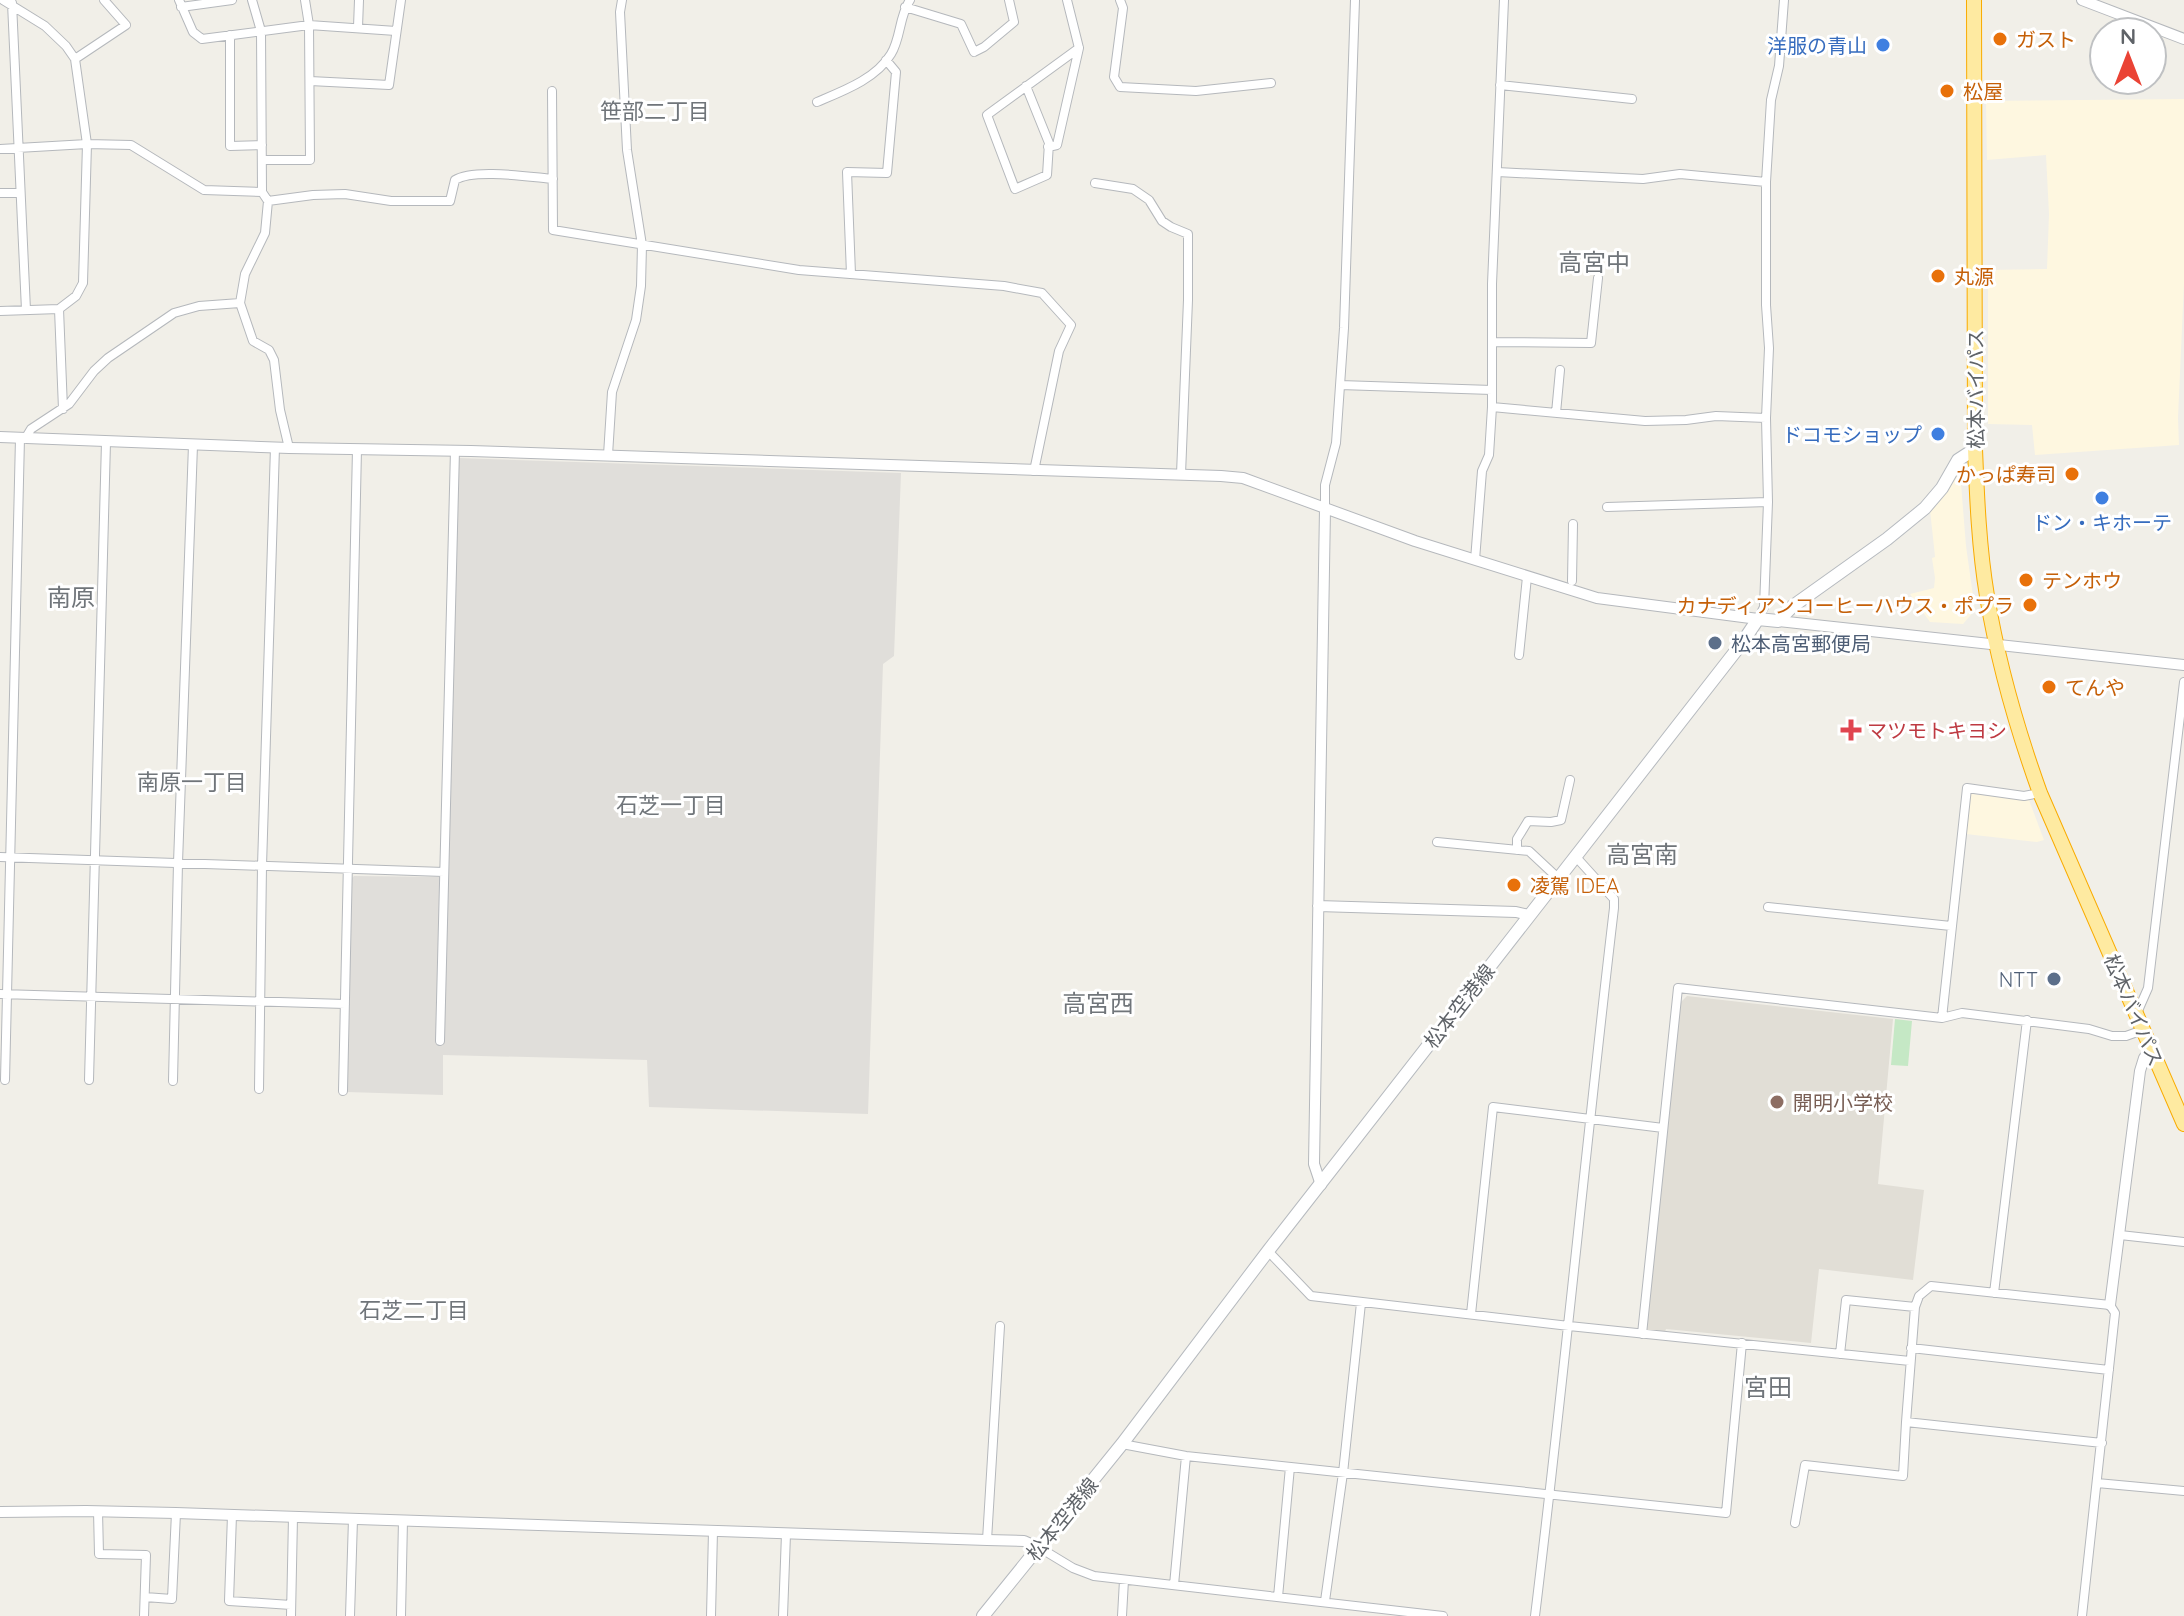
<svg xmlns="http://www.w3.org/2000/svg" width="2184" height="1616" font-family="Quicksand,'Noto Sans JP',sans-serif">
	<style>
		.commercial { fill: #fef7e0 }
		.industrial { fill: #e0deda }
		.education { fill: #e1ded6 }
		.green { fill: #c5e8c5 }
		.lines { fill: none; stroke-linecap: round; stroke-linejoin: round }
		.minor-casing { stroke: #b5b8bc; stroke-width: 10 }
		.tertiary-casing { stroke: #b5b8bc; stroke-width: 12 }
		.secondary-casing { stroke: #b6babf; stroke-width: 14 }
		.trunk-casing { stroke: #f9ab00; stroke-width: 16 }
		.minor { stroke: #fff; stroke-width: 8 }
		.tertiary { stroke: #fff; stroke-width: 10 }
		.secondary { stroke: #fff; stroke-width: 12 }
		.trunk { stroke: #feeaa1; stroke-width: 14 }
		.food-dot { fill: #e8710a; stroke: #fff; stroke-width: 3 }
		.shop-dot { fill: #3f7fe0; stroke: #fff; stroke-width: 3 }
		.service-dot { fill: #5c6f8a; stroke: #fff; stroke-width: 3 }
		.health-dot { fill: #e0444e; stroke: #fff; stroke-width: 3 }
		.education-dot { fill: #8d6e63; stroke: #fff; stroke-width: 3 }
		.labels { text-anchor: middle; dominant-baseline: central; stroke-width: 6; stroke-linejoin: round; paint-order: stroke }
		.food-label { font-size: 20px; fill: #c56008; stroke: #fff; text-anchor: start }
		.shop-label { font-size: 20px; fill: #366cbe; stroke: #fff; text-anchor: end }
		.street-label { font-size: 20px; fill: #5f6368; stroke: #fff }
		.service-label { font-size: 20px; fill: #4e5e75; stroke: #fff; text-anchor: start }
		.health-label { font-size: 20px; fill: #be3a42; stroke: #fff; text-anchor: start }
		.education-label { font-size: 20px; fill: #785e54; stroke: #fff; text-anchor: start }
		.neighbourhood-label { font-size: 22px; fill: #70757a; stroke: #fff }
		.quarter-label { font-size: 24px; fill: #70757a; stroke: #fff }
	</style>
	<rect width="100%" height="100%" fill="#f1efe8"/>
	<path class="commercial" d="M2184 99V283L2178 418 2179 445 2035 455 2032 425 1988 424V270L2047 269 2049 214 2046 155 1987 160 1986 101Z
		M1960 471 1966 546 1975 610 1963 624 1930 622 1910 594 1934 588 1935 578 1932 558 1935 557 1934 547 1930 510 1937 503 1956 472Z
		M1971 794 2029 800 2044 840 2037 842 1966 834Z"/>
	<path class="industrial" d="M458 458 901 473 894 656 883 664 868 1114 649 1107 647 1060 443 1055V1095L347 1092 351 879 354 876 447 877Z"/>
	<path class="education" d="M1687 996 1893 1019 1878 1184 1924 1190 1913 1280 1819 1269 1811 1343 1666 1329 1665 1332 1645 1330 1679 1004Z"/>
	<path class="green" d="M1895 1019 1912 1021 1908 1066 1891 1065Z"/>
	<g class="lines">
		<defs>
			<path id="minor" d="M179 0 193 32 202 39 309 25 396 31
				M252 0 261 31 262 192
				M1120 0 1123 8 1114 77 1120 87 1196 91 1271 83
				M12 3 26 310
				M181 7 232 0
				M905 7 961 24 974 52 984 47 1014 22 1009 0
				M358 27 359 0
				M230 35V146L262 145
				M75 59 126 25 104 0
				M310 81 389 85 401 0
				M1500 85 1632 99
				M1026 86 1049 143 1047 175 1015 189 987 115 1079 48 1067 0
				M552 91 553 230 799 270 1004 286 1042 293 1071 325 1059 351 1034 471
				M817 102C843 91 876 79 891 54 901 38 899 16 910 0
				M1048 147 1057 145 1079 48
				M0 149 87 144 131 145 204 190 262 192 268 201 265 233 245 274 240 303 253 341 269 350 274 360 280 410 289 448
				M262 160H310L309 25 305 0
				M1497 172 1643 179 1680 174 1766 182
				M1095 183 1133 189 1149 200 1162 221 1171 227 1188 234V300L1181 474
				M0 193H20
				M268 201 313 195 345 194 391 201H450L455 180C473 168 530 177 553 179
				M851 274 847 172 887 173 896 72 886 60
				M59 309 63 409
				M0 311 59 309 76 296 83 283 87 144 75 59 66 46 45 26 3 0
				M1492 342 1591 343 1598 278
				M1340 385 1492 390
				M1492 407 1645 421 1686 420 1716 416 1766 418
				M1556 413 1560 370
				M25 439 31 429 69 404 94 371 108 358 174 313 199 306 240 303
				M608 455 612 392 636 320 641 286 642 245 627 150 620 12 622 0
				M1607 507 1768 502
				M1325 509V485L1336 443 1344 328 1355 0
				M1475 560 1482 471 1489 455 1492 407V284L1504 0
				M1572 581 1573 524
				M1758 619 1764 607 1768 502 1766 418 1769 348 1766 305V182L1771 100 1779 66 1784 0
				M1519 655 1527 577
				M1437 842 1529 851 1559 879
				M1517 850V839L1528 821 1551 822 1561 820 1570 780
				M0 857 444 872
				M1768 907 1951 926
				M0 994 345 1004
				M2137 1013 2148 988 2184 682
				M1942 1018 1967 788 2024 796 2040 793
				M440 1041 455 450
				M5 1080 20 438
				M89 1080 106 442
				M173 1081 178 863 193 445
				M259 1089 262 866 275 447
				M343 1091 357 449
				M2120 1235 2184 1242
				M1268 1251 1311 1296 1569 1326 1910 1361
				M1994 1293 2027 1020
				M1471 1314 1493 1107 1663 1128
				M1642 1334 1678 988 1942 1018 1962 1013 2089 1029 2112 1036H2126L2143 1030
				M1911 1348 2109 1370
				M1840 1354 1846 1300 1915 1307
				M1122 1444 1186 1456 1726 1513 1742 1343
				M2097 1483 2184 1491
				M98 1511 99 1554 146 1555 144 1616
				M232 1515 229 1601 291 1605
				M1795 1523 1805 1465 1903 1476 1906 1422
				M987 1540 1000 1326
				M1040 1548 1073 1568 1094 1576 1443 1616
				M1174 1585 1186 1456
				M145 1597 172 1599 176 1513
				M1278 1597 1290 1467
				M1325 1601 1343 1473 1361 1303
				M291 1616 293 1517
				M350 1616 353 1519
				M401 1616 403 1520
				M711 1616 713 1531
				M783 1616 786 1534
				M1122 1616 1124 1580
				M1535 1616C1564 1380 1586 1144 1614 908V899L1576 857
				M2082 1616 2115 1313 2110 1305 1931 1286 1919 1296 1915 1307 1906 1422 2102 1443"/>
			<path id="tertiary" d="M2082 0 2184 39
				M0 437 289 448 471 451 1221 476 1243 478 1415 541 1597 598 1758 619
				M1778 621 2184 665
				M1318 906 1516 912 1529 915
				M1321 1185 1314 1164 1325 509
				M2110 1305 2140 1071 2144 1058 2151 1049
				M0 1512 86 1511 176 1513 987 1540 1024 1541 1040 1548"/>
			<path id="secondary" d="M983 1616 1122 1444 1268 1251 1742 643 1758 619 1778 621 1793 606 1887 539 1925 508 1942 488 1958 460 1975 449"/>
			<path id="trunk" d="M1974 0 1975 449C1977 498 1979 548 1987 596 1998 663 2017 729 2040 793L2184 1124"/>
		</defs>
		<use href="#minor" class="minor-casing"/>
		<use href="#tertiary" class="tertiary-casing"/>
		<use href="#secondary" class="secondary-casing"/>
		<use href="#trunk" class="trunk-casing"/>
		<use href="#minor" class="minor"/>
		<use href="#tertiary" class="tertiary"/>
		<use href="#secondary" class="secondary"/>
		<use href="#trunk" class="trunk"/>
	</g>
	<g class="food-dot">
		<circle cx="2000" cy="39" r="8"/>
		<circle cx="1947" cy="91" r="8"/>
		<circle cx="1938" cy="276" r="8"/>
		<circle cx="2072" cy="474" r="8"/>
		<circle cx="2026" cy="580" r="8"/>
		<circle cx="2030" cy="605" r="8"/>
		<circle cx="2049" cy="687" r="8"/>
		<circle cx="1514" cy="885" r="8"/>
	</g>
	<g class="shop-dot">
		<circle cx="1883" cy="45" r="8"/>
		<circle cx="1938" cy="434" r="8"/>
		<circle cx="2102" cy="498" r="8"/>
	</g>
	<g class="service-dot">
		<circle cx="1715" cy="643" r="8"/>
		<circle cx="2054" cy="979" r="8"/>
	</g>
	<path class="health-dot" d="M1847 718h8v8h8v8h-8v8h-8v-8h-8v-8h8z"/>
	<circle class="education-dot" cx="1777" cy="1102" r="8"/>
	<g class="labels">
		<g class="food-label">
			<text x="2016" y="39">ガスト</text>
			<text x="1963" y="91">松屋</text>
			<text x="1954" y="276">丸源</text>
			<text x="2056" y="474" text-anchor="end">かっぱ寿司</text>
			<text x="2042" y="580">テンホウ</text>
			<text x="2014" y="605" text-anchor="end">カナディアンコーヒーハウス・ポプラ</text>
			<text x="2065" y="687">てんや</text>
			<text x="1530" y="885">凌駕 IDEA</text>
		</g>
		<g class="shop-label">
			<text x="1867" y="45">洋服の青山</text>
			<text x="1922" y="434">ドコモショップ</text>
			<text x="2102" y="522" text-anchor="middle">ドン・キホーテ</text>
		</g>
		<g class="street-label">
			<text transform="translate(1975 389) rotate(-90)">松本バイパス</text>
			<text transform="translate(1459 1006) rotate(-52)">松本空港線</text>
			<text transform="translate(2134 1010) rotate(67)">松本バイパス</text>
			<text transform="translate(1062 1519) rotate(-51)">松本空港線</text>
		</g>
		<g class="service-label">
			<text x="1731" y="643">松本高宮郵便局</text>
			<text x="2038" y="979" text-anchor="end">NTT</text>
		</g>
		<g class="health-label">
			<text x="1867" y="730">マツモトキヨシ</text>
		</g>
		<g class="education-label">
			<text x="1793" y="1102">開明小学校</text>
		</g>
		<g class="neighbourhood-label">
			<text x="655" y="111">笹部二丁目</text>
			<text x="192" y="782">南原一丁目</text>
			<text x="671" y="805">石芝一丁目</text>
			<text x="414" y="1310">石芝二丁目</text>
		</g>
		<g class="quarter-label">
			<text x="1594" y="262">高宮中</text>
			<text x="71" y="597">南原</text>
			<text x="1642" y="854">高宮南</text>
			<text x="1098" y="1003">高宮西</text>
			<text x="1768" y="1387">宮田</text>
		</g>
	</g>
	<g transform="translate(2128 56)"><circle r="38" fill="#ffffff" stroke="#bfc1c3" stroke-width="2"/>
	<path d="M0-6L14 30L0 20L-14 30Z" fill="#ea4335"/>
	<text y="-12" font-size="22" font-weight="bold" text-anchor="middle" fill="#5f6368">N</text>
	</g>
</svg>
